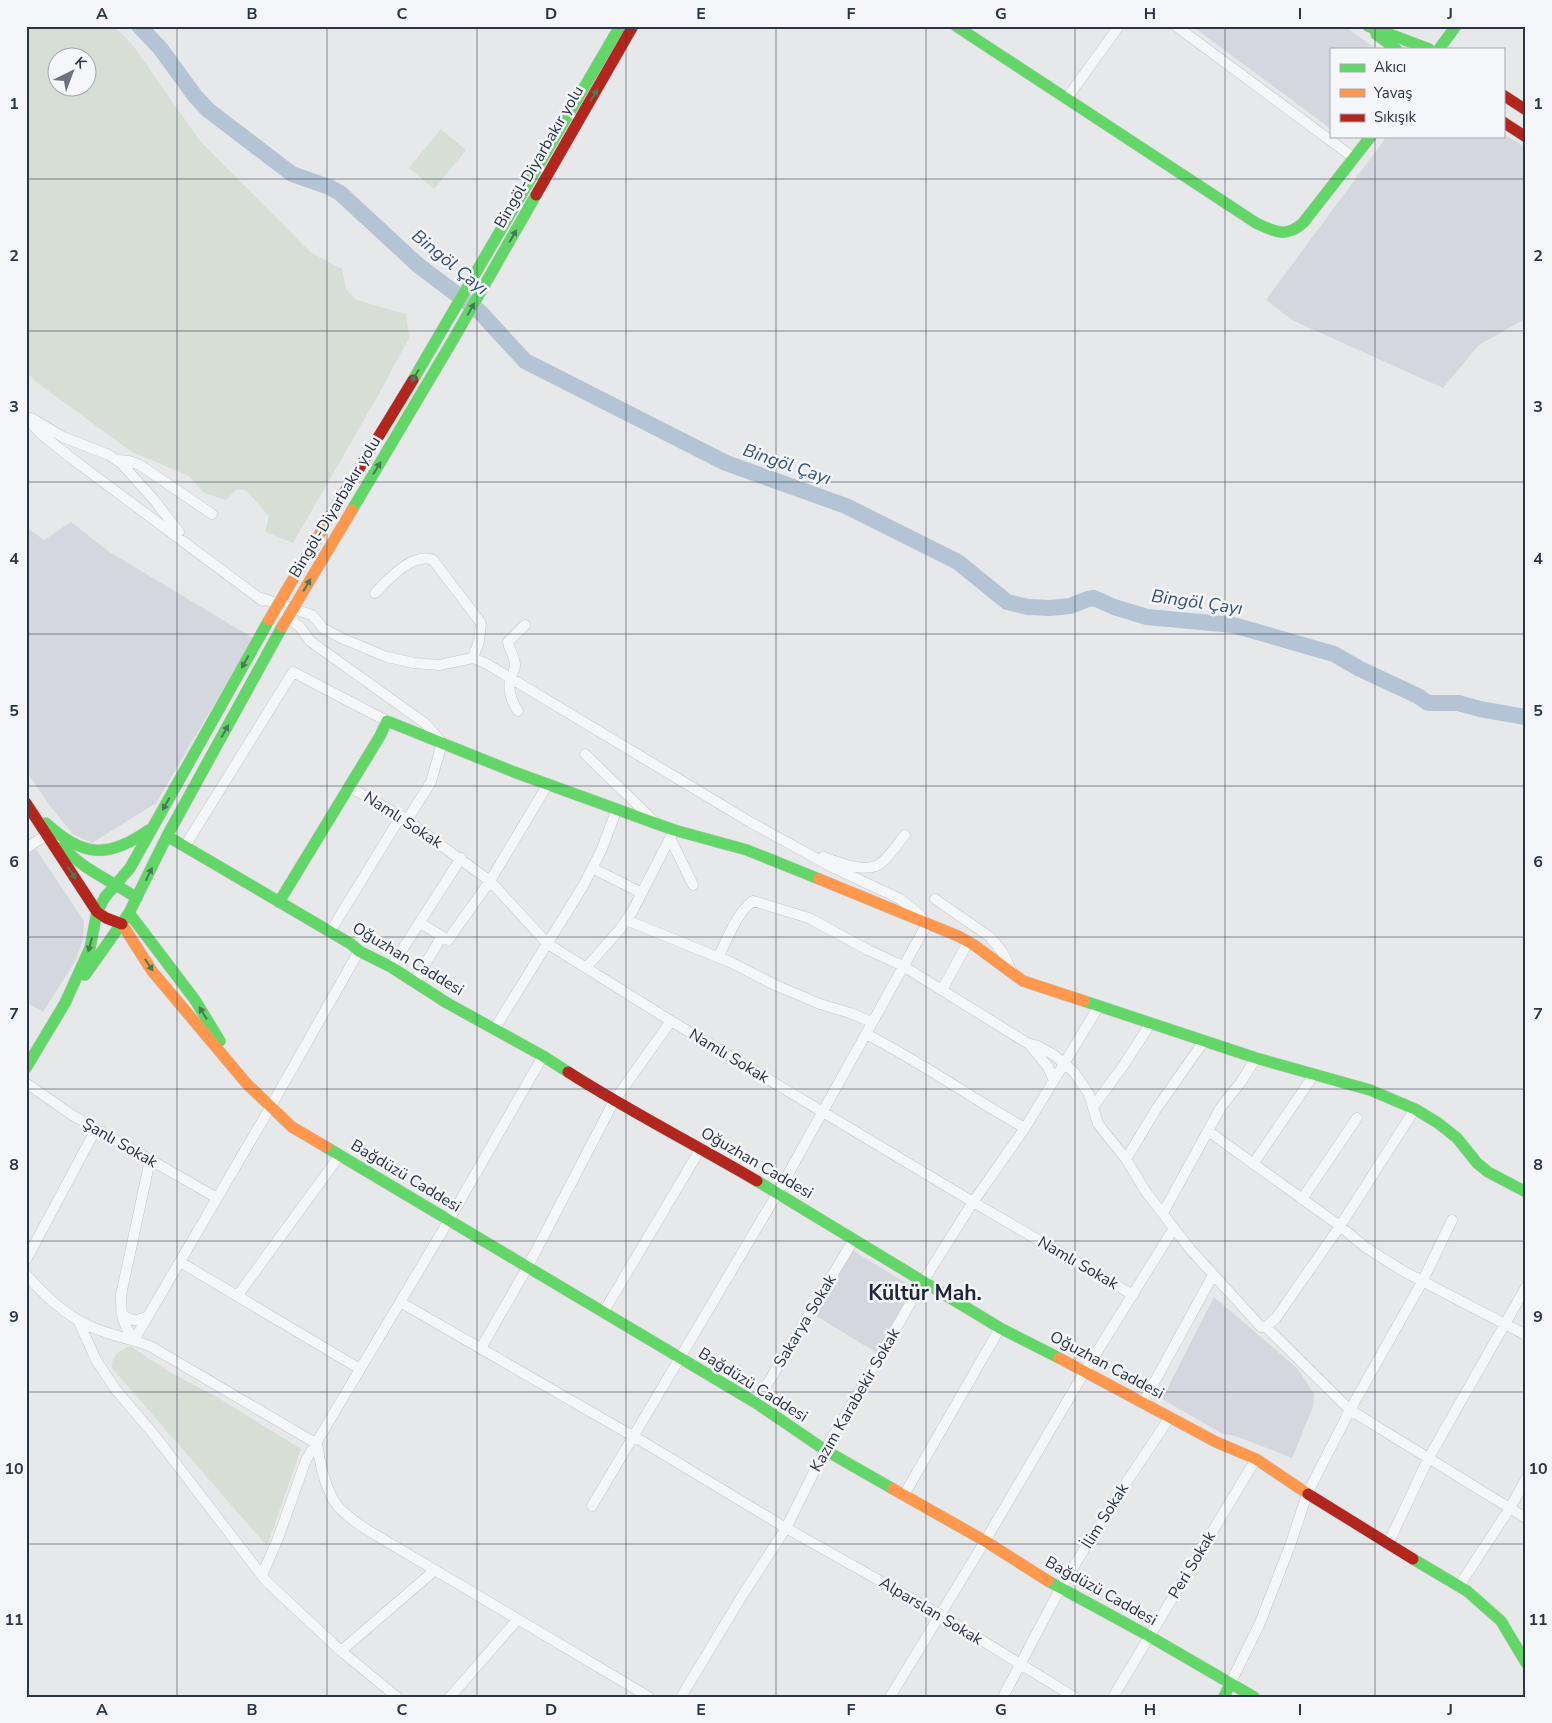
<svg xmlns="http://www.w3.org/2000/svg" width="1552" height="1723" font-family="'Nunito Sans',sans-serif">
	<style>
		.built { fill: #d4d7dd }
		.green { fill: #d6ded6; fill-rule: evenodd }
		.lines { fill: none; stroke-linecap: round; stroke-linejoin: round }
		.river { stroke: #b4c4d5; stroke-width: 16 }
		.street-casing { stroke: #c4c6c8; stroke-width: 11 }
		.fast-casing { stroke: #c4c6c8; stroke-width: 12 }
		.slow-casing { stroke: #c4c6c8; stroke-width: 12 }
		.jam-casing { stroke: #c4c6c8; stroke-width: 12 }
		.street { stroke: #f5f6f7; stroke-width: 10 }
		.fast { stroke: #63d668; stroke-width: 11 }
		.slow { stroke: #ff974d; stroke-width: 11 }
		.jam { stroke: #b3261e; stroke-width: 11 }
		.slow-bridge-casing { stroke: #c2c5c8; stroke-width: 12; stroke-linecap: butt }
		.slow-bridge { stroke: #ff974d; stroke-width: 11 }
		.oneway { fill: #447d55 }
		.grid { fill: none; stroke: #2b3445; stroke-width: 1; stroke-opacity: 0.55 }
		.labels { text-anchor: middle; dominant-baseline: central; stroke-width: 5; stroke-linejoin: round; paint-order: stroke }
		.street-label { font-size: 16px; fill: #2b3445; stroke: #f4f6f9 }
		.water-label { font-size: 18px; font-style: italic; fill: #34527a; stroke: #f4f6f9 }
		.district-label { font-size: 21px; font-weight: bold; fill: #1d2536; stroke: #f4f6f9 }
		.neatline { fill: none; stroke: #2b3445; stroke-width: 2 }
		.grid-label { font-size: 16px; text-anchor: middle; font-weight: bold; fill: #2b3445 }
	</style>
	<rect width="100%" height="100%" fill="#e6e8ea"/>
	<path class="built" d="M1192 26H1344L1376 49H1331V129Z
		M1503 134 1526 147V318L1479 345 1443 388 1292 320 1266 300 1387 136H1503Z
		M71 522 108 551 253 638 156 803 92 843 73 834 50 806 26 771V527L44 540Z
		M36 849 84 921 83 940 76 960 43 1012 26 1002V855Z
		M852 1250 916 1289 877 1353 813 1314Z
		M1214 1297 1297 1368 1314 1394 1313 1407 1292 1458 1236 1436 1223 1434 1162 1399Z"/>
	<path class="green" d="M26 26H115L134 47 200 141 310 252 342 269 346 289 356 300 406 314 409 338 380 392 293 543 265 532 269 516 246 490H236L226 500 204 493 189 476 132 452 35 381 26 371ZM58 58H88V88H58Z
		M441 129 466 150 434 189 409 168Z
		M130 1346 173 1374 217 1397 301 1449 267 1546 112 1368C111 1355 120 1351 130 1346Z"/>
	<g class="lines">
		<path class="river" d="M139 26 160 48 195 96 208 110 292 174 329 187 340 193 418 265 480 312 525 361 726 463 846 506 958 562 1007 602 1028 607 1050 608 1070 606 1088 599 1094 598 1114 607 1147 617 1233 625 1334 654 1360 669 1418 696 1428 703H1458L1480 709 1526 717"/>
		<defs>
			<path id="street" d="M1176 26 1354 158
				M1067 98 1119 26
				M26 417 40 433 75 461 263 601
				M31 418 63 437 109 455 122 464 155 501 179 532
				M117 460 129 461 140 465 212 514
				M375 593C388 580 412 552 433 560L481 623 479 641 473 658
				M258 597 312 615 323 628 341 638 387 657 414 663 439 665 473 658 487 664 750 822 832 867 900 899 919 914 927 924 777 1194 592 1506
				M283 614 300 627 310 641 426 724 442 743 431 782 407 820
				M518 711C511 701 508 692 510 680 511 675 515 670 515 665 515 657 509 649 508 642L525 625
				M585 754 654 821
				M349 787 401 816 490 881 548 944 671 1021 973 1202 1133 1295
				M670 838 693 885
				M185 846 293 672 387 721
				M26 848 47 835
				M823 857C838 862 859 872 876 866 886 862 898 843 905 835
				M592 868 642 893
				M935 899 990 937 1003 953 1012 972
				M626 920 730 962 775 985 820 1004 850 1013 872 1022
				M420 923 448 940 490 881 548 784
				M330 932 401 816
				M718 957C728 939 736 913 753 901L809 918 868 950 903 966 1027 1043 1038 1046 1054 1055 1074 1072 1089 1094 1098 1124 1126 1159 1146 1192 1190 1249 1261 1327H1266L1276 1318 1340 1226 1415 1109
				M391 967 461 858
				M586 968 620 929 632 912 674 830
				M414 983 442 936
				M942 990 968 942
				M495 1028 583 886 601 851 617 809
				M866 1034C921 1062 971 1098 1025 1128
				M1030 1045 1048 1067 1054 1081
				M26 1083 72 1115 217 1198
				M1093 1107 1123 1066 1151 1023
				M1208 1131 1340 1226 1365 1247 1403 1271 1526 1335
				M1126 1159 1157 1108 1204 1041
				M150 1160 121 1295C121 1315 122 1323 134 1340L271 1106 359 951
				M1253 1164 1314 1075
				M1302 1199 1357 1118
				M1163 1213 1221 1107 1241 1082 1256 1058
				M26 1260 96 1129
				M180 1262 360 1369
				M26 1274C47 1299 71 1321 102 1331 118 1337 134 1340 150 1346L317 1444C320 1462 324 1484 334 1501 341 1512 353 1520 364 1528L649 1697
				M238 1295 340 1155
				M400 1302 645 1443 786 1528 939 1614 1074 1697
				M121 1313C131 1322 136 1322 148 1316
				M603 1313 701 1148
				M78 1320 96 1360 116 1390 155 1436 266 1581 341 1651 397 1697
				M1266 1327 1350 1410 1526 1518
				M481 1348 527 1268 614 1101 671 1021
				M756 1403 854 1239
				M1143 1403 1213 1275
				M904 1495 1000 1328
				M1388 1544 1428 1459 1526 1287
				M262 1575 277 1541 306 1460 449 1220 543 1056
				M1459 1586 1510 1508 1526 1479
				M341 1651 435 1570
				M1230 1684 1260 1623 1291 1543 1307 1494 1350 1410 1422 1282 1452 1220
				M450 1697 517 1620
				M681 1697 742 1596 786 1528 825 1450 924 1280 973 1202 1025 1128 1099 1006
				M890 1697 985 1541 1085 1371 1174 1228
				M1003 1697 1060 1589 1112 1504 1170 1417
				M1113 1697 1256 1459"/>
			<path id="fast" d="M956 26 1256 223C1275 232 1286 238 1303 223L1371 136
				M1368 26 1429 49
				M1376 34 1396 49
				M1439 49 1456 26
				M413 380 620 26
				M352 510 453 340 536 195
				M46 823C82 857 108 859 149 830
				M167 836 351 944 359 951 391 967 447 1003 543 1056 568 1072
				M63 847C83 870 112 881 137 898
				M279 902 380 736 387 721 514 772 674 830 747 850 819 879
				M129 913 195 1000 220 1041
				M85 975 129 913 167 836 282 627
				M1084 1001 1256 1058 1370 1090 1415 1109 1438 1123 1457 1138 1477 1163 1488 1172 1526 1192
				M26 1068 65 1003 90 948 97 912 105 897 130 868 269 620
				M326 1147 756 1403 825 1450 893 1489
				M757 1181 1000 1328 1059 1358
				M1413 1559 1467 1591 1501 1621 1526 1663
				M1048 1581 1149 1636 1254 1697
				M1224 1697 1230 1684"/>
			<path id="slow" d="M819 879 958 936 974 945 1023 981 1084 1001
				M122 924 152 971 247 1084 292 1127 326 1147
				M1059 1358 1216 1442 1256 1459 1308 1494
				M893 1489 985 1541 1048 1581"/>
			<path id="jam" d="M1503 95 1526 110
				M1503 122 1526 137
				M536 195 633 26
				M338 503 413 380
				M26 803 97 912 106 918 122 924
				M568 1072C629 1111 694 1144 757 1181
				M1308 1494 1413 1559"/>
		</defs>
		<use href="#street" class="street-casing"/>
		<use href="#fast" class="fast-casing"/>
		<use href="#slow" class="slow-casing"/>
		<use href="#jam" class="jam-casing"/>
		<use href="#street" class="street"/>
		<use href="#fast" class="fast"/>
		<use href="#slow" class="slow"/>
		<use href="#jam" class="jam"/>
		<defs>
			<path id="slow-bridge" d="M269 620 338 503
				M282 627 352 510"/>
		</defs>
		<use href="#slow-bridge" class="slow-bridge-casing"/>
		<use href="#slow-bridge" class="slow-bridge"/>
	</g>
	<defs><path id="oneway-solid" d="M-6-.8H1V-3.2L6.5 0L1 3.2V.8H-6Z" transform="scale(1.25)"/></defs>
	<g class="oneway">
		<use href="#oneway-solid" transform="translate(594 95) rotate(-60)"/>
		<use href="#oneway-solid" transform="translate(513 236) rotate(-60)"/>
		<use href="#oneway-solid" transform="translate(471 309) rotate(-60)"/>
		<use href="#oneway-solid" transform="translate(415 376) rotate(121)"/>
		<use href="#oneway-solid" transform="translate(377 468) rotate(-59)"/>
		<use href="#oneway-solid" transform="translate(307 585) rotate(-59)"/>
		<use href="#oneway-solid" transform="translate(245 662) rotate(119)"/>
		<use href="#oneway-solid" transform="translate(225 731) rotate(-61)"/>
		<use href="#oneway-solid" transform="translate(166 804) rotate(119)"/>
		<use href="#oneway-solid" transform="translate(72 873) rotate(57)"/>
		<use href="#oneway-solid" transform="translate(149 874) rotate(-64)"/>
		<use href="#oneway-solid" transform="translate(90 945) rotate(106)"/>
		<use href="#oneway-solid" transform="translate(149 965) rotate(56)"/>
		<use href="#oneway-solid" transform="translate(203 1013) rotate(-122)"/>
	</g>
	<path class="grid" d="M177 26V1697M327 26V1697M477 26V1697M626 26V1697M776 26V1697M926 26V1697M1075 26V1697M1225 26V1697M1375 26V49M1375 136V1697M26 179H1526M26 331H1526M26 482H1526M26 634H1526M26 786H1526M26 937H1526M26 1089H1526M26 1241H1526M26 1392H1526M26 1544H1526"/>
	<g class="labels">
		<g class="street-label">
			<text transform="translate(539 157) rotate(-60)">Bingöl-Diyarbakır yolu</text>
			<text transform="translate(335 507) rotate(-59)">Bingöl-Diyarbakır yolu</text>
			<text transform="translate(403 820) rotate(33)">Namlı Sokak</text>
			<text transform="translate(408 959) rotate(31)">Oğuzhan Caddesi</text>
			<text transform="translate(729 1056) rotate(31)">Namlı Sokak</text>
			<text transform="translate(120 1143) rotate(30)">Şanlı Sokak</text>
			<text transform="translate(757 1163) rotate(30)">Oğuzhan Caddesi</text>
			<text transform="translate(406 1176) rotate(31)">Bağdüzü Caddesi</text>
			<text transform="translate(1078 1263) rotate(30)">Namlı Sokak</text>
			<text transform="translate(805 1321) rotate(-59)">Sakarya Sokak</text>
			<text transform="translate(1107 1365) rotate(28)">Oğuzhan Caddesi</text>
			<text transform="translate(753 1385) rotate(32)">Bağdüzü Caddesi</text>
			<text transform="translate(855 1400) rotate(-60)">Kazım Karabekir Sokak</text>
			<text transform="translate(1105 1516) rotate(-58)">İlim Sokak</text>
			<text transform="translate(1192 1565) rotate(-59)">Peri Sokak</text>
			<text transform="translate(1101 1591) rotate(29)">Bağdüzü Caddesi</text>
			<text transform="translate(931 1611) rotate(31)">Alparslan Sokak</text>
		</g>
		<g class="water-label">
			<text transform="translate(450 262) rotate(39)">Bingöl Çayı</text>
			<text transform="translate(787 464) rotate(19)">Bingöl Çayı</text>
			<text transform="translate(1197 602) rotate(8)">Bingöl Çayı</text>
		</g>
		<g class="district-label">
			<text x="925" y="1293">Kültür Mah.</text>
		</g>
	</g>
	<rect width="1552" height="1723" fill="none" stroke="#f4f6f9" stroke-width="55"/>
	<rect x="1330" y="48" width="175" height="90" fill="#f4f6f9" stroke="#a4a8b1"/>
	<rect x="1340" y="64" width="25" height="8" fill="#63d668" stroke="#a4a8b1"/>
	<text x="1374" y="72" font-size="15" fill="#2b3445">Akıcı</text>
	<rect x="1340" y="89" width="25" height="8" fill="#ff974d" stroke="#a4a8b1"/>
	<text x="1374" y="98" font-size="15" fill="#2b3445">Yavaş</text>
	<rect x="1340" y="114" width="25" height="8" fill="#b3261e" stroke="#a4a8b1"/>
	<text x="1374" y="122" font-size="15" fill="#2b3445">Sıkışık</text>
	<g transform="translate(72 72) rotate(42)"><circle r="24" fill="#f4f6f9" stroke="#a4a8b1"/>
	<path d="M0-4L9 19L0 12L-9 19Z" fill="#6c737f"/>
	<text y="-8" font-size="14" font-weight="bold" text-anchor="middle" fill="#2b3445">K</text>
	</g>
	<rect x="28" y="28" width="1496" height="1668" class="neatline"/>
	<g class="grid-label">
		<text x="102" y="19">A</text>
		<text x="252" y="19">B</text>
		<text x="402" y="19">C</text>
		<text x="551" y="19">D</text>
		<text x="701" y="19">E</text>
		<text x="851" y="19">F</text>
		<text x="1001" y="19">G</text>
		<text x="1150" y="19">H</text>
		<text x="1300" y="19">I</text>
		<text x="1450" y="19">J</text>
		<text x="14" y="109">1</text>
		<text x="1538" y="109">1</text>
		<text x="14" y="261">2</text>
		<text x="1538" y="261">2</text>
		<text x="14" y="412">3</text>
		<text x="1538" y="412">3</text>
		<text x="14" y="564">4</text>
		<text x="1538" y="564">4</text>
		<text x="14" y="716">5</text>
		<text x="1538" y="716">5</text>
		<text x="14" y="867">6</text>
		<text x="1538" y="867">6</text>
		<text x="14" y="1019">7</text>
		<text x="1538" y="1019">7</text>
		<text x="14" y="1170">8</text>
		<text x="1538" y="1170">8</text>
		<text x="14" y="1322">9</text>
		<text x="1538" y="1322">9</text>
		<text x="14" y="1474">10</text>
		<text x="1538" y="1474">10</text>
		<text x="14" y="1625">11</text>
		<text x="1538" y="1625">11</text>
		<text x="102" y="1715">A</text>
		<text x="252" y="1715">B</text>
		<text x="402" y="1715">C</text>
		<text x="551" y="1715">D</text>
		<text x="701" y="1715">E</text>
		<text x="851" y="1715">F</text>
		<text x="1001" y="1715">G</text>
		<text x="1150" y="1715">H</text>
		<text x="1300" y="1715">I</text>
		<text x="1450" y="1715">J</text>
	</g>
</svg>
